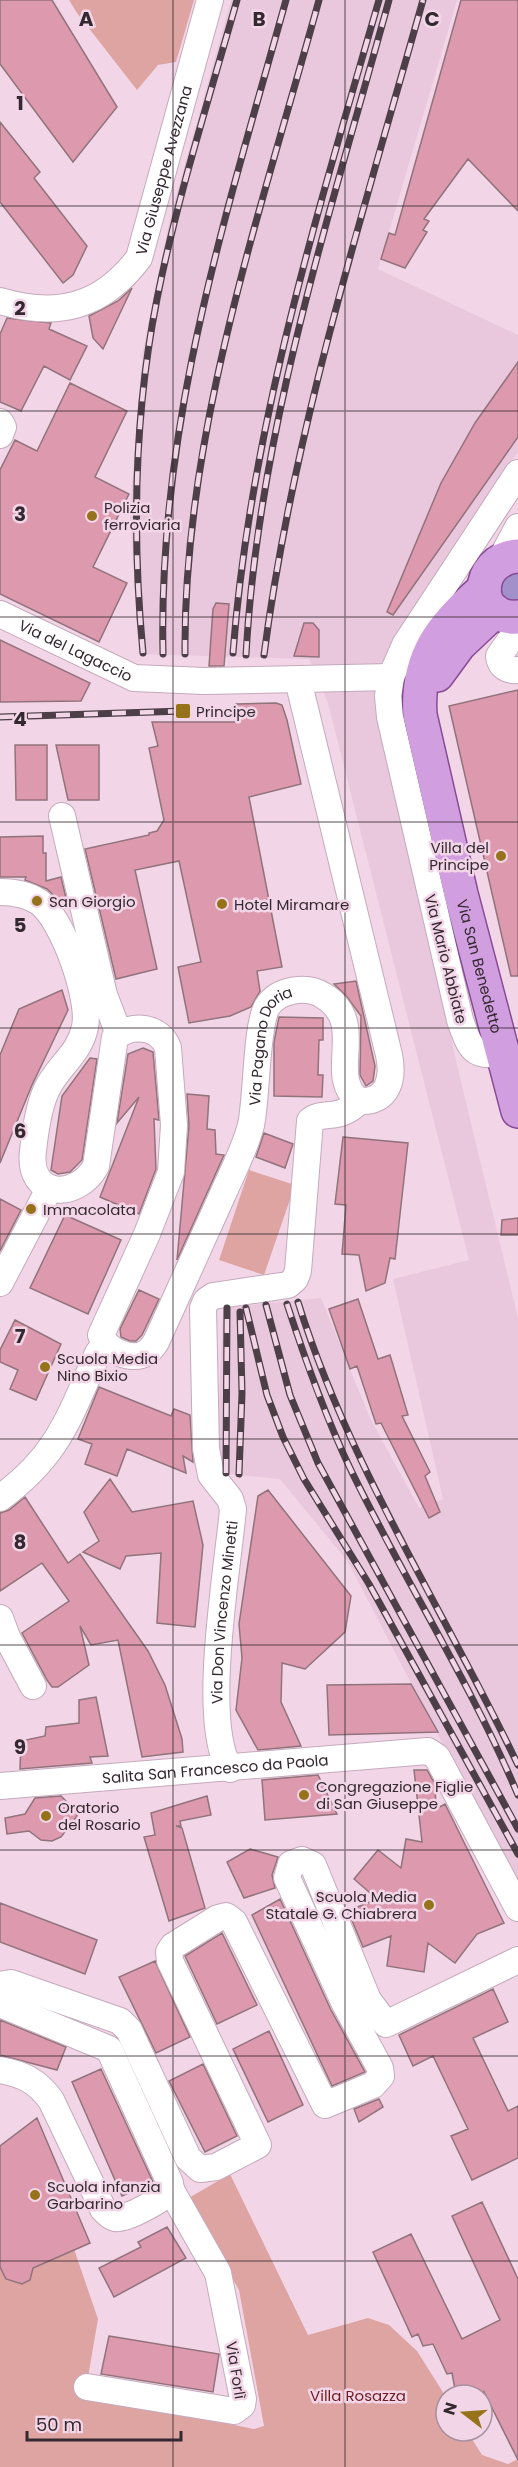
<svg xmlns="http://www.w3.org/2000/svg" width="518" height="2467" font-family="Poppins,sans-serif">
	<style>
		.built { fill: #e9c7dc }
		.green { fill: #dea4a1 }
		.water { fill: #a190ca }
		.building { fill: #dd99ad; stroke: #91737b; stroke-width: 1.5 }
		.lines { fill: none; stroke-linecap: round; stroke-linejoin: round }
		.minor-casing { stroke: #c5aabc; stroke-width: 28 }
		.major-casing { stroke: #874b95; stroke-width: 36 }
		.minor { stroke: #fff; stroke-width: 26 }
		.major { stroke: #d19ee0; stroke-width: 33 }
		.rail-casing { stroke: #4c3f47; stroke-width: 7 }
		.rail { stroke: #f2d6e8; stroke-width: 4.5; stroke-dasharray: 14; stroke-linecap: butt }
		.grid { fill: none; stroke: #342930; stroke-width: 1.5; stroke-opacity: 0.55 }
		.poi-dot { fill: #96721b; stroke: #f2d6e8; stroke-width: 2 }
		.labels { text-anchor: middle; dominant-baseline: central; stroke-width: 5; stroke-linejoin: round; paint-order: stroke }
		.street-label { font-size: 15px; fill: #342930; stroke: #f2d6e8 }
		.poi-label { font-size: 15px; fill: #342930; stroke: #f2d6e8; text-anchor: start }
		.park-label { font-size: 15px; fill: #6e1c21; stroke: #f2d6e8 }
		.grid-label { font-size: 20px; text-anchor: middle; font-weight: bold; fill: #342930; stroke: #f2d6e8; stroke-width: 5; stroke-linejoin: round; paint-order: stroke }
	</style>
	<rect width="100%" height="100%" fill="#f2d6e8"/>
	<path class="built" d="M231 0H457L378 269 518 335V452L485 501 379 705 457 1065 518 1318V1889L348 1562 280 1479 216 1473 223 1308 321 1298 370 1418 419 1508 443 1499 393 1279 469 1260 328 703 309 659 139 654 130 510 143 350 170 218Z"/>
	<path class="green" d="M69 0H194L176 62 158 65 137 90 77 13Z
		M249 1170 295 1185 264 1275 219 1260Z
		M230 2174 308 2335 368 2318 389 2325 417 2351 446 2397V2431H467L482 2455 508 2464 518 2459V2467H0V2269L19 2272 74 2249 98 2319 85 2395 254 2429 264 2426 239 2290 187 2199Z"/>
	<path class="water" d="M518 567V606L510 607 492 583Z"/>
	<path class="building" d="M0 0H52L117 107 73 162 0 64Z
		M461 0H518V211L468 159 424 219 429 221 423 230 427 232 405 268 381 259 389 233 395 235Z
		M0 122 40 172 34 178 87 246 73 275 63 283 0 202Z
		M132 288 103 349 93 338 89 316 118 301Z
		M7 318 51 323 49 329 87 346 70 380 44 366 21 411 0 402V334Z
		M518 362V437L393 615 387 612 441 483 475 423Z
		M70 383 127 411 95 477 129 494 93 567 127 583 99 642 0 594V470L15 440 37 451Z
		M216 603 229 604 224 666H209L213 609Z
		M304 623H313L319 630V657L294 656Z
		M0 640 90 683 81 701 0 702Z
		M518 690V976H511L449 706Z
		M276 703 282 705 287 720 301 784 249 797 282 967 257 971 260 991 251 1007 230 1016 189 1023 178 967 201 962 179 861 135 870 157 969 116 979 85 849 149 835V833L157 831 164 820 149 748 158 746 152 722H236V704Z
		M15 745H47V800H16Z
		M56 745H99V800H68Z
		M43 836V853H46V881L61 877 66 898 58 900 47 889 25 880 26 877H0V837Z
		M356 981 375 1066 373 1081 366 1086 360 1075 361 1016 347 997 334 984Z
		M62 990 68 1010 32 1085 0 1163V1055L19 1009Z
		M279 1017 323 1018V1040H319L318 1075H323L322 1097 274 1096V1042Z
		M143 1048 153 1052 159 1120 154 1119 156 1169 139 1214 100 1197 139 1097 117 1123 128 1054Z
		M90 1058 97 1059 82 1160 70 1172 58 1174 51 1170 62 1096Z
		M187 1094 209 1096 207 1129 215 1130 216 1154 224 1155 177 1260 189 1126Z
		M264 1133 293 1144 285 1168 256 1157Z
		M343 1137 408 1143 395 1259 390 1258 385 1283 366 1291 359 1255 342 1254 346 1205 335 1204Z
		M0 1199 21 1210 0 1251Z
		M65 1215 121 1240 88 1314 30 1288Z
		M518 1218V1235H501L502 1220Z
		M139 1290 159 1299 142 1335 136 1341H130L121 1337 120 1329Z
		M358 1299 378 1359 390 1355 408 1415 402 1416 430 1472 425 1476 440 1512 429 1518 381 1423 376 1424 357 1366 350 1369 329 1309Z
		M15 1320 61 1344 36 1400 10 1389 18 1370 0 1362V1350Z
		M99 1387 171 1416 174 1409 190 1415 193 1462 183 1456 186 1473 127 1449 117 1476 85 1464 92 1444 78 1439Z
		M110 1479 132 1512 193 1501 203 1545 195 1627 157 1623 161 1553 126 1556 120 1569 83 1552 99 1541 84 1512Z
		M268 1490 351 1596 345 1632 305 1669 282 1663 281 1702 301 1746 258 1750 236 1710 242 1658 239 1624 258 1496Z
		M25 1497 68 1563 80 1554 148 1651 165 1685 182 1739 183 1752 142 1757 118 1640 91 1645 80 1626 89 1665 58 1687H52L47 1680 22 1633 69 1601 42 1563 0 1591V1513L9 1510Z
		M411 1684 438 1732 329 1735 327 1685Z
		M96 1697 108 1756 90 1757 92 1763 20 1769 21 1741 45 1736 46 1727 79 1723V1700Z
		M414 1770H427L435 1784 436 1809 445 1804 504 1923 477 1934 455 1963 428 1943 424 1972 387 1966 391 1936 363 1947 348 1911 377 1899 354 1879 378 1850 401 1868 406 1839 422 1842Z
		M318 1775 337 1814 265 1820 262 1780Z
		M61 1796 69 1804H76L77 1816 61 1837 52 1841 41 1840 29 1831 7 1834 5 1818 25 1814 35 1798Z
		M207 1796 211 1815 180 1821 181 1826H176L182 1828 205 1908 169 1921 144 1837 155 1835 151 1813Z
		M250 1849 278 1857 272 1875 275 1888 244 1898 227 1862Z
		M280 1899 331 2010 365 2072 332 2086 252 1915Z
		M0 1903 97 1940 85 1974 0 1942Z
		M222 1933 257 2005 217 2024 185 1956Z
		M155 1961 190 2037 156 2053 119 1977Z
		M493 1989 508 2022 473 2038 508 2111 518 2106V2158L472 2180 451 2136 468 2129 433 2056 413 2066 399 2035Z
		M0 2020 66 2047 57 2070 0 2055Z
		M269 2031 303 2105 268 2122 233 2049Z
		M203 2064 237 2136 205 2152 169 2081Z
		M101 2069 153 2182 122 2196 72 2082Z
		M379 2099 383 2107 359 2122 354 2109Z
		M37 2118 90 2243 33 2268 30 2280 22 2284 6 2279 0 2267V2146Z
		M482 2202 518 2279V2460L484 2392 483 2395H456L452 2373 447 2374 433 2344 423 2346 418 2334 412 2337 373 2252 411 2234 462 2339 500 2320 452 2216Z
		M167 2227 186 2258 114 2297 99 2268 141 2247 138 2242Z
		M109 2336 219 2354 213 2392 101 2374Z"/>
	<g class="lines">
		<defs>
			<g id="minor">
				<path id="s1" d="M0 301C58 318 102 307 139 258L210 0"/>
				<path d="M0 422 3 427 0 435"/>
				<path d="M500 561 518 527"/>
				<path id="s2" d="M0 614 134 678 204 681 391 677"/>
				<path d="M518 629 499 656C500 667 508 671 518 670"/>
				<path d="M62 816 104 995 119 1034"/>
				<path id="s3" d="M0 892C14 892 27 894 39 902 63 919 91 999 85 1027 80 1052 61 1064 49 1085 39 1102 35 1132 33 1151 27 1198 77 1201 96 1166L115 1037C132 1023 160 1026 168 1048L174 1125 171 1172 147 1234 101 1335C105 1350 132 1362 146 1353 150 1351 153 1346 156 1342 178 1294 200 1245 222 1196 232 1173 245 1149 251 1125 257 1097 256 1026 267 1007 278 989 307 985 324 996 369 1024 325 1075 359 1101 388 1103 394 1079 389 1055L298 680"/>
				<path d="M501 1053C472 1059 469 1045 460 1020L390 717 388 696 391 677 405 645 518 473"/>
				<path d="M0 1283 49 1189"/>
				<path d="M0 1498C59 1455 69 1417 98 1353L105 1345"/>
				<path d="M0 1618 7 1637 33 1686"/>
				<path id="s4" d="M230 1769C200 1723 228 1567 233 1509L230 1499 211 1475 206 1449 203 1308 206 1301 213 1296 288 1285 295 1279 298 1271 310 1121C323 1110 339 1122 359 1101"/>
				<path id="s5" d="M0 1786 428 1751 437 1757 518 1908"/>
				<path d="M0 1985 11 1983 120 2021 129 2030 188 2158 200 2169 216 2167 258 2145 170 1961 169 1952 173 1946 218 1918 226 1916 234 1922 325 2105 373 2085 381 2076 380 2068 345 2004 287 1878 291 1864 302 1860 313 1865 368 2000 386 2024 518 1960"/>
				<path d="M0 2004 109 2049 170 2183 171 2190C165 2198 125 2221 115 2218 110 2217 107 2213 103 2209L51 2100C37 2081 23 2074 0 2070"/>
				<path d="M87 2387 234 2411 242 2405 243 2399 218 2273 171 2190"/>
			</g>
			<g id="major">
				<path d="M518 556C473 559 473 621 518 617"/>
				<path id="s6" d="M484 589C442 625 416 657 420 715L461 894 518 1111"/>
				<path d="M437 675 459 645 495 611"/>
			</g>
		</defs>
		<use href="#minor" class="minor-casing"/>
		<use href="#major" class="major-casing"/>
		<use href="#minor" class="minor"/>
		<use href="#major" class="major"/>
		<defs>
			<path id="rail" d="M143 653C132 536 134 415 157 299 177 198 209 99 237 0
				M233 653C250 429 317 215 379 0
				M163 654C158 423 225 219 286 0
				M185 654C183 434 261 211 319 0
				M246 655C258 431 330 215 389 0
				M264 655C293 432 362 217 423 0
				M0 717 183 711
				M298 1302C349 1466 444 1610 518 1765
				M287 1304C305 1359 324 1413 349 1466 402 1577 470 1681 518 1795
				M266 1305 290 1395 318 1463 518 1829
				M246 1308 267 1395 283 1437 304 1479 369 1584 518 1854
				M226 1473 227 1308
				M239 1474 242 1393 240 1312"/>
		</defs>
		<use href="#rail" class="rail-casing"/>
		<use href="#rail" class="rail"/>
	</g>
	<path class="grid" d="M173 0V2467M345 0V2467M0 206H518M0 411H518M0 617H518M0 822H518M0 1028H518M0 1234H518M0 1439H518M0 1645H518M0 1850H518M0 2056H518M0 2261H518"/>
	<g class="poi-dot">
		<circle cx="92" cy="516" r="6"/>
		<rect x="175" y="703" width="16" height="16" rx="3"/>
		<circle cx="501" cy="856" r="6"/>
		<circle cx="37" cy="901" r="6"/>
		<circle cx="222" cy="904" r="6"/>
		<circle cx="31" cy="1209" r="6"/>
		<circle cx="45" cy="1367" r="6"/>
		<circle cx="304" cy="1795" r="6"/>
		<circle cx="46" cy="1816" r="6"/>
		<circle cx="429" cy="1905" r="6"/>
		<circle cx="35" cy="2195" r="6"/>
	</g>
	<g class="labels">
		<g class="street-label">
			<text stroke="none"><textPath href="#s1" startOffset="248">Via Giuseppe Avezzana</textPath></text>
			<text stroke="none"><textPath href="#s2" startOffset="84">Via del Lagaccio</textPath></text>
			<text transform="translate(446 959) rotate(76)">Via Mario Abbiate</text>
			<text stroke="none"><textPath href="#s6" startOffset="406">Via San Benedetto</textPath></text>
			<text stroke="none"><textPath href="#s3" startOffset="1300">Via Pagano Doria</textPath></text>
			<text stroke="none"><textPath href="#s4" startOffset="159">Via Don Vincenzo Minetti</textPath></text>
			<text stroke="none"><textPath href="#s5" startOffset="216">Salita San Francesco da Paola</textPath></text>
			<text transform="translate(236 2370) rotate(81)">Via Forlì</text>
		</g>
		<g class="poi-label">
			<text x="104" y="507">Polizia<tspan x="104" dy="17">ferroviaria</tspan></text>
			<text x="196" y="711">Principe</text>
			<text x="489" y="847" text-anchor="end">Villa del<tspan x="489" dy="17">Principe</tspan></text>
			<text x="49" y="901">San Giorgio</text>
			<text x="234" y="904">Hotel Miramare</text>
			<text x="43" y="1209">Immacolata</text>
			<text x="57" y="1358">Scuola Media<tspan x="57" dy="17">Nino Bixio</tspan></text>
			<text x="316" y="1786">Congregazione Figlie<tspan x="316" dy="17">di San Giuseppe</tspan></text>
			<text x="58" y="1807">Oratorio<tspan x="58" dy="17">del Rosario</tspan></text>
			<text x="417" y="1896" text-anchor="end">Scuola Media<tspan x="417" dy="17">Statale G. Chiabrera</tspan></text>
			<text x="47" y="2186">Scuola infanzia<tspan x="47" dy="17">Garbarino</tspan></text>
		</g>
		<g class="park-label">
			<text x="358" y="2395">Villa Rosazza</text>
		</g>
	</g>
	<g class="grid-label">
		<text x="86" y="26">A</text>
		<text x="259" y="26">B</text>
		<text x="432" y="26">C</text>
		<text x="20" y="110">1</text>
		<text x="20" y="315">2</text>
		<text x="20" y="521">3</text>
		<text x="20" y="726">4</text>
		<text x="20" y="932">5</text>
		<text x="20" y="1138">6</text>
		<text x="20" y="1343">7</text>
		<text x="20" y="1549">8</text>
		<text x="20" y="1754">9</text>
	</g>
	<g transform="translate(464 2413) rotate(287)"><circle r="28" fill="#f2d6e8" stroke="#a6919e" stroke-width="1.5"/>
	<path d="M0-4.5L10 22L0 15L-10 22Z" fill="#96721b"/>
	<text y="-9" font-size="16" font-weight="bold" text-anchor="middle" fill="#342930">N</text>
	</g>
	<path d="M27 2431v9h154v-9" fill="none" stroke="#342930" stroke-width="3"/>
	<text x="36" y="2431" font-size="18" fill="#342930" stroke="#f2d6e8" stroke-width="4.5" paint-order="stroke">50 m</text>
</svg>
